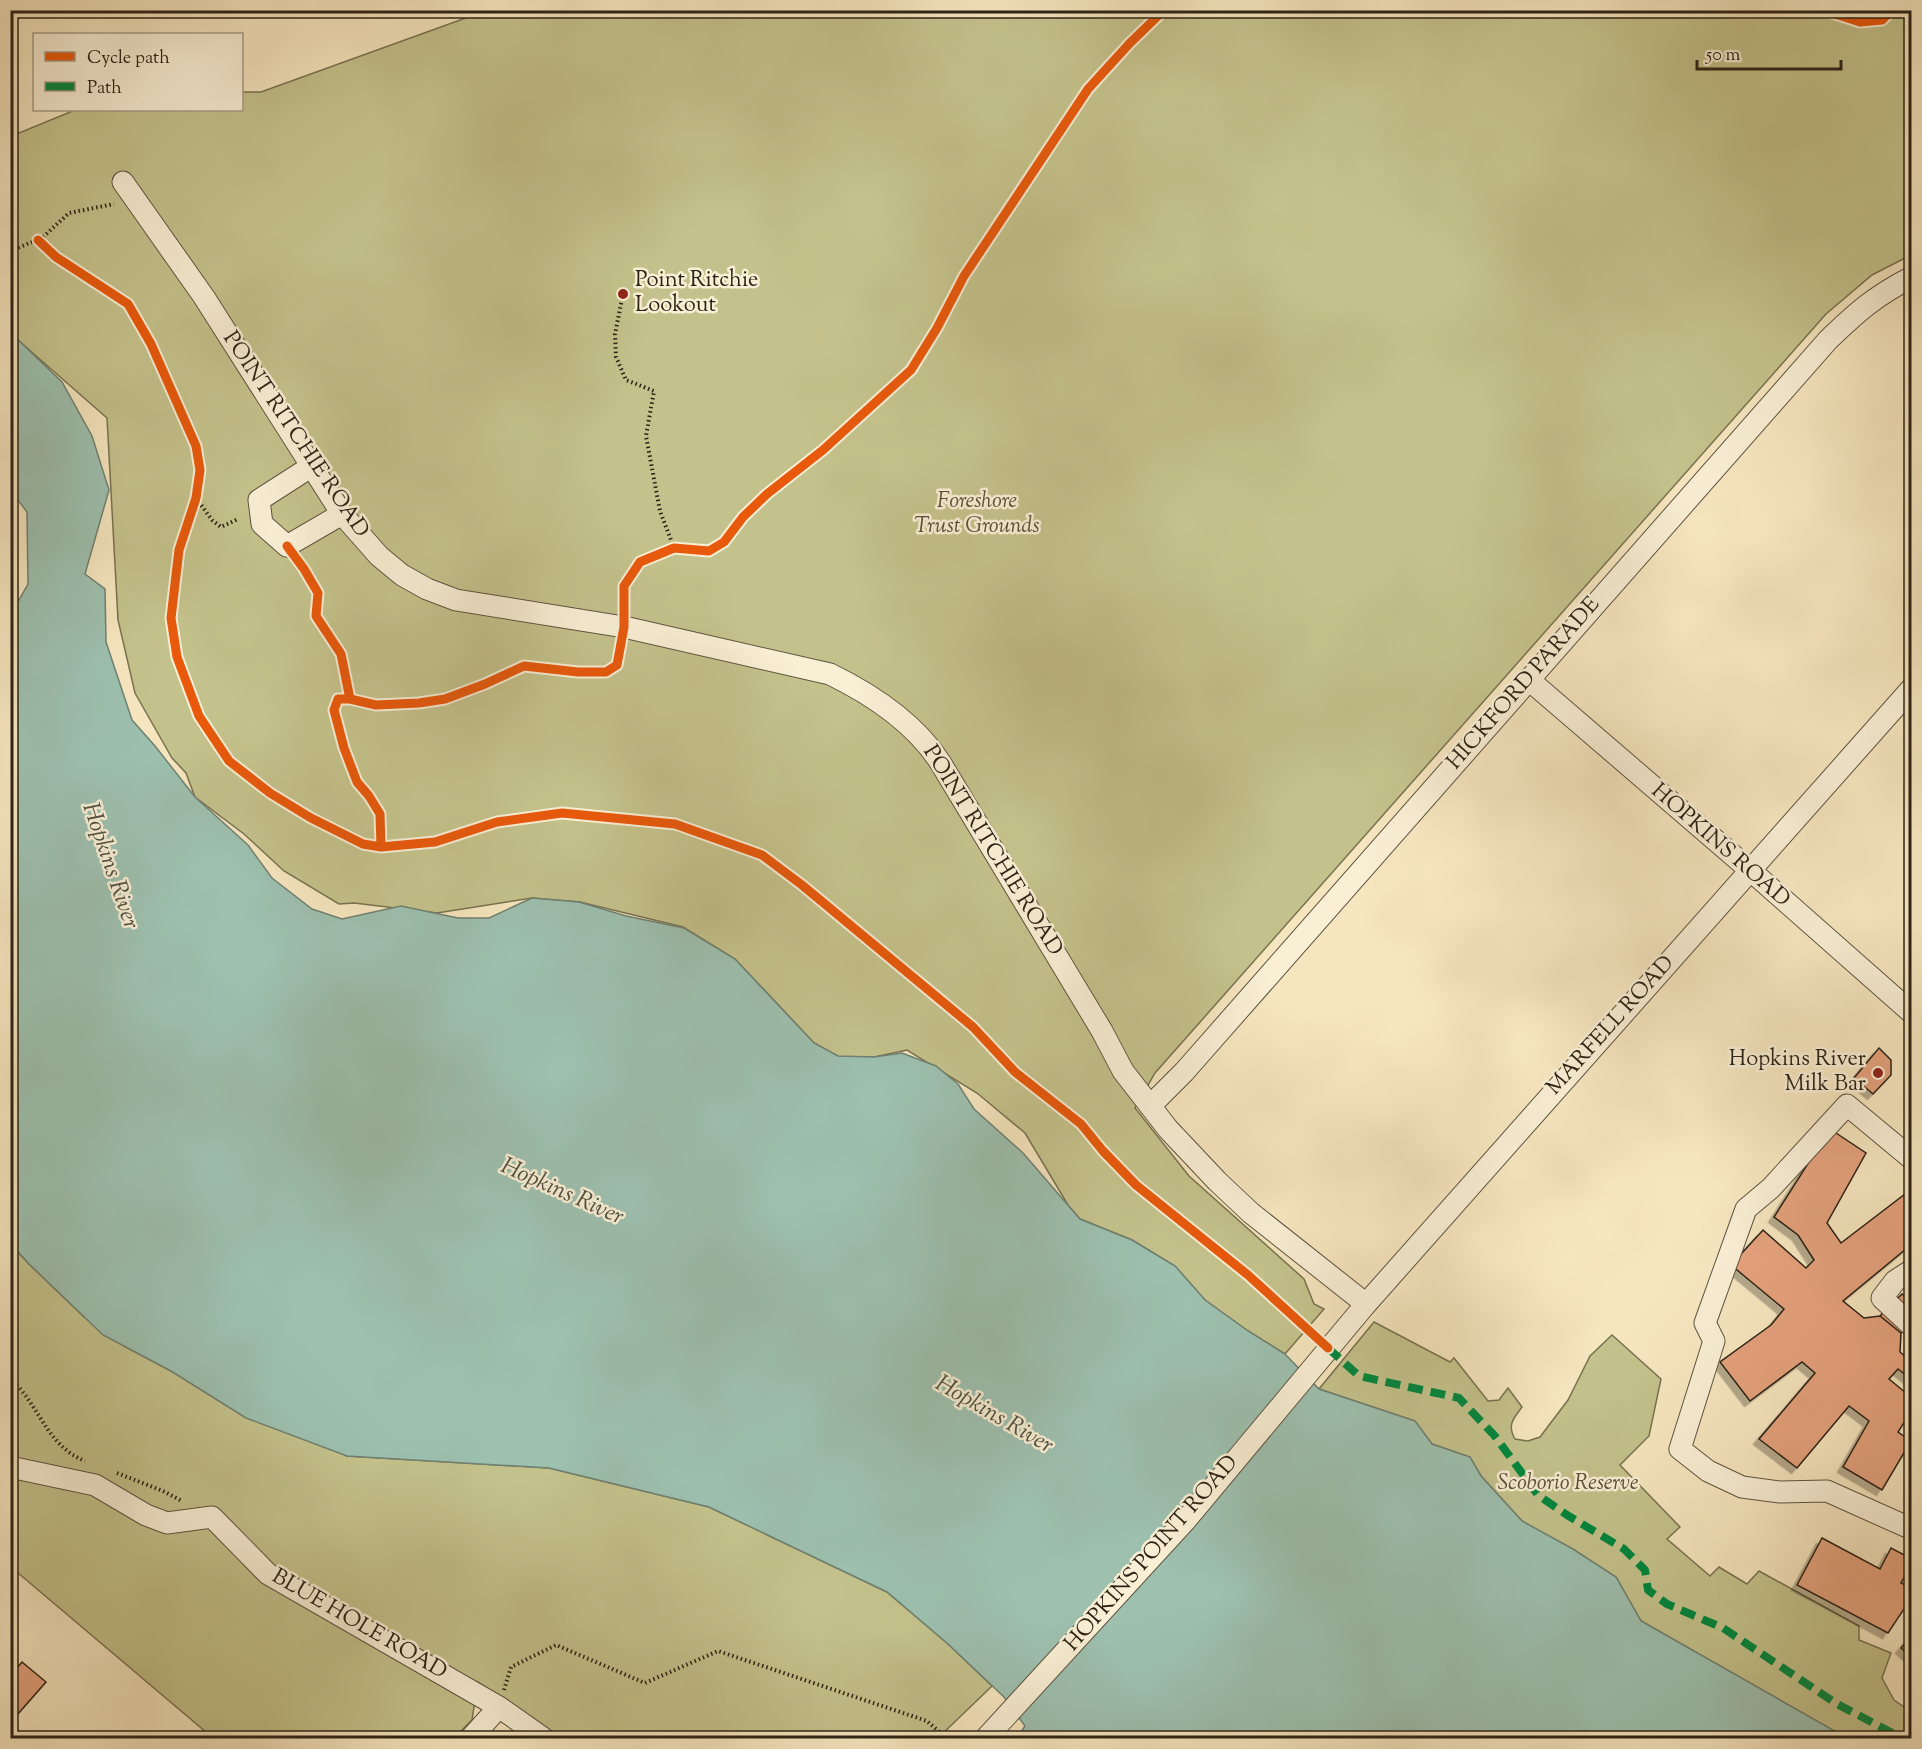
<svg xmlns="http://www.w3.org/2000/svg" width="1922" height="1749" font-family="'Sorts Mill Goudy',serif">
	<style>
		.green { fill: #c4c28c; stroke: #787251; stroke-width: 1.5 }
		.water { fill: #9dc0af; stroke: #708172; stroke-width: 1.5 }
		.building { fill: #e4a27d; stroke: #2c2316; stroke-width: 1.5; filter: url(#shadow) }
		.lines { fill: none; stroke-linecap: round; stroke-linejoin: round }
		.minor-casing { stroke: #5e5440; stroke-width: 23 }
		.path { stroke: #2c2316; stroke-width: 4; stroke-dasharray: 1.5 3; stroke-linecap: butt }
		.minor { stroke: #f9efd5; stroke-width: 21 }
		.quiet { stroke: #00873e; stroke-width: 8; stroke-dasharray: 15 8; stroke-linecap: butt }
		.cycleway-casing { stroke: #f9efd5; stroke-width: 13 }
		.cycleway { stroke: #e8590c; stroke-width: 9 }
		.poi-dot { fill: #8f2418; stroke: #f9efd5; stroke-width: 2 }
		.labels { text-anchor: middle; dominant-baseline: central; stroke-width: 5; stroke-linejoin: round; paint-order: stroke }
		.poi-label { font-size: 22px; fill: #2c2316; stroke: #f9efd5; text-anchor: start }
		.street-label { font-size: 22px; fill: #2c2316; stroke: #f9efd5 }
		.park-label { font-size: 22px; font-style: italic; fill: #5a5339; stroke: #f9efd5 }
		.water-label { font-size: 24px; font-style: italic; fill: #4e5244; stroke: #f9efd5 }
	</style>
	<defs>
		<filter id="shadow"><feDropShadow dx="-5.5" dy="5.5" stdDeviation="0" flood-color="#0004"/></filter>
	</defs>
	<rect width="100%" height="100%" fill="#f6e6bf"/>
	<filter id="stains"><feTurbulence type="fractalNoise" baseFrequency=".00333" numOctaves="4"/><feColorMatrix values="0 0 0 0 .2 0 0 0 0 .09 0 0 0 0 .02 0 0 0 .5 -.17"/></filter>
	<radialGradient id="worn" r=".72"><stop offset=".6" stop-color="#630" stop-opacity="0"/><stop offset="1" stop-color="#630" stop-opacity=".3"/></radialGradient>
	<path class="green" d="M485 11H1911V255L1872 275 1826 314 1155 1073 1135 1108 1189 1176 1304 1279 1314 1304 1324 1309 1285 1354 1248 1331 1205 1300 1175 1266 1132 1240 1080 1219 1068 1205 1025 1133 977 1093 907 1050 874 1057H838L814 1043 735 959 683 927 580 902 532 898 437 913 354 903 339 904 284 871 244 834 195 797 186 773 172 758 135 693 118 620 107 418 11 334 10 141 14 135 75 110H242V92H261Z
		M10 1244 29 1264 84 1317 124 1346 171 1371 347 1456 549 1468 709 1507 887 1592 948 1644 992 1686 938 1738H560L478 1682 472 1720 454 1738H213L11 1567Z
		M1374 1322 1450 1362 1454 1358 1488 1401 1499 1400 1508 1388 1522 1407C1513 1419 1507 1425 1515 1439L1528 1441 1540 1437 1568 1400 1590 1356 1612 1335 1661 1379 1649 1436 1620 1465 1680 1527 1667 1539 1710 1576 1719 1567 1747 1584 1759 1571 1859 1626V1640L1891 1653 1882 1678 1894 1700 1911 1712V1738H1846L1641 1621 1616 1577 1522 1521 1481 1476 1470 1457 1432 1444 1414 1421 1319 1389Z"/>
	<path class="water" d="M10 332 62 382 92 436 109 490 85 574 105 589 106 642 132 720 155 746 195 797 248 845 272 878 312 909 342 919 401 906 458 918H489L532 898 579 902 626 916 684 928 735 959 814 1043 838 1056 874 1057 902 1053 936 1066 958 1084 974 1109 1023 1153 1080 1219 1132 1240 1175 1266 1205 1300 1248 1331 1285 1354 1319 1389 1415 1421 1432 1444 1470 1457 1481 1476 1522 1521 1573 1549 1616 1577 1641 1621 1847 1738H1017L1025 1726 1004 1697 948 1644 887 1592 709 1507 549 1468 347 1456 246 1418 171 1371 103 1335 29 1264 11 1244 10 616 28 584 27 512 11 491Z"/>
	<path class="building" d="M1879 1048 1891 1060V1075L1873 1094 1854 1078Z
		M1830 1129 1866 1153 1827 1223 1841 1243 1909 1191 1912 1194V1244L1843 1301 1864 1318 1880 1316 1901 1333 1900 1352 1912 1362V1380L1898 1369 1889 1379 1912 1398V1410L1898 1432 1911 1441 1882 1490 1843 1467 1869 1421 1849 1406 1797 1468 1759 1439 1815 1373 1802 1362 1750 1401 1720 1362 1771 1325 1784 1309 1731 1265 1763 1230 1806 1268 1814 1260 1798 1235 1774 1217Z
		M1902 1294 1912 1303V1322L1901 1333 1880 1316Z
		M1822 1538 1880 1569 1891 1548 1912 1559V1564L1901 1583 1911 1588 1906 1606 1888 1633 1797 1585Z
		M1912 1635V1658L1901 1648Z
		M22 1662 46 1682 10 1723V1676Z"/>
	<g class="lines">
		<defs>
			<path id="minor" d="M123 182 204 297 342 514 379 556 402 575 427 589 456 600 624 627 830 674C873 695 914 722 940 762L1102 1031 1123 1071 1168 1129 1217 1181 1251 1213 1366 1304
				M312 466 259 500 262 524 287 546 342 514
				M1528 679 1750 870 1912 1013
				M1150 1106 1184 1072 1828 340C1857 312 1875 296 1912 277
				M1912 1159 1847 1105 1771 1188 1746 1209 1705 1323 1714 1341 1680 1449 1708 1471 1742 1487 1780 1492 1827 1491 1912 1529
				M1912 1270 1895 1281 1882 1298 1912 1326
				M10 1467 95 1485 146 1515 167 1523 212 1517 268 1574 499 1707 543 1738
				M471 1738 499 1707
				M986 1738 1185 1521 1366 1304 1912 688"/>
		</defs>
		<use href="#minor" class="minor-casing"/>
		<path class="path" d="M10 251 42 238 69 213 114 204
			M623 294 615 334 616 357 626 380 654 391 646 436 660 511 674 548
			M196 498 212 520 221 527 238 519
			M10 1379C40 1404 45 1445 85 1461
			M117 1473 163 1491 182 1501
			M504 1690 511 1667 556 1645 645 1683 718 1651 927 1721 946 1738"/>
		<use href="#minor" class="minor"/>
		<path class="quiet" d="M1328 1348 1359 1376 1459 1398 1494 1435 1538 1495 1567 1515 1624 1549 1645 1570 1648 1590 1667 1604 1723 1628 1837 1704 1902 1738"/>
		<defs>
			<path id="cycleway" d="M1823 10 1860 22 1882 20 1892 10
				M38 240 56 257 128 304 151 344 196 446 200 470 196 498 179 550 171 618 177 657 199 716 229 761 270 793 311 818 363 844 381 847 435 842 497 822 562 813 675 824 762 855 802 885 973 1027 1015 1072 1081 1124 1103 1151 1136 1185 1248 1275 1328 1348
				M287 546 304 569 318 593 316 616 341 654 350 699H338L334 710 344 748 357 782 369 796 380 814 381 847
				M350 699 376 705 419 703 445 699 485 684 524 666 578 672H606L617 665 624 627V586L640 562 674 548 709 551 724 542 743 517 767 494 823 450 911 370 937 328 964 276 1088 89 1130 43 1164 10"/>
		</defs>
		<use href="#cycleway" class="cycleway-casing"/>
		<use href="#cycleway" class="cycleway"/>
	</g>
	<g class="poi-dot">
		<circle cx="623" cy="294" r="6"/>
		<circle cx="1878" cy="1073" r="6"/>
	</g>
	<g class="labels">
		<g class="poi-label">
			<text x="635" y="281">Point Ritchie<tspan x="635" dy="25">Lookout</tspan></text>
			<text x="1866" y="1060" text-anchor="end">Hopkins River<tspan x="1866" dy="25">Milk Bar</tspan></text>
		</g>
		<g class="street-label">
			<text transform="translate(295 435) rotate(56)">POINT RITCHIE ROAD</text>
			<text transform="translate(1524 684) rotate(-49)">HICKFORD PARADE</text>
			<text transform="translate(1720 846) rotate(41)">HOPKINS ROAD</text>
			<text transform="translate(992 851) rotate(58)">POINT RITCHIE ROAD</text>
			<text transform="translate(1611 1026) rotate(-48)">MARFELL ROAD</text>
			<text transform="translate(1152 1554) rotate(-49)">HOPKINS POINT ROAD</text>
			<text transform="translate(359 1625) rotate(30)">BLUE HOLE ROAD</text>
		</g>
		<g class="park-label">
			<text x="977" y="502">Foreshore<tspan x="977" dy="25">Trust Grounds</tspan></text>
			<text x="1568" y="1484">Scoborio Reserve</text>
		</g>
		<g class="water-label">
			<text transform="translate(110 866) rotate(71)">Hopkins River</text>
			<text transform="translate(562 1192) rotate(24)">Hopkins River</text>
			<text transform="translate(994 1415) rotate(30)">Hopkins River</text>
		</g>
	</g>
	<rect width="1922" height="1749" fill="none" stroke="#f6e6bf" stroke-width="36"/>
	<rect x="12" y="12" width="1898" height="1725" fill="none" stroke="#2c2316" stroke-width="3"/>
	<rect x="18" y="18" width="1886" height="1713" fill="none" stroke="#2c2316" stroke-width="1.5"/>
	<rect x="33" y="33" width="210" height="78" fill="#f9efd5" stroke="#a79d89" stroke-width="1.5"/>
	<rect x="45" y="52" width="30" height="9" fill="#e8590c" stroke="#a79d89" stroke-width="1.5"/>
	<text x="87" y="63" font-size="18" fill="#2c2316">Cycle path</text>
	<rect x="45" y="82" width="30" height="9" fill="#00873e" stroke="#a79d89" stroke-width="1.5"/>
	<text x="87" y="93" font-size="18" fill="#2c2316">Path</text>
	<path d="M1697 60v9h144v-9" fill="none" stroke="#2c2316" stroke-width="3"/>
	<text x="1706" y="60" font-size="18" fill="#2c2316" stroke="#f9efd5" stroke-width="4.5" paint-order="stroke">50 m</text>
	<rect width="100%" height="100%" filter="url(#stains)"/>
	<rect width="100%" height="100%" fill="url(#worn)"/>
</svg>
